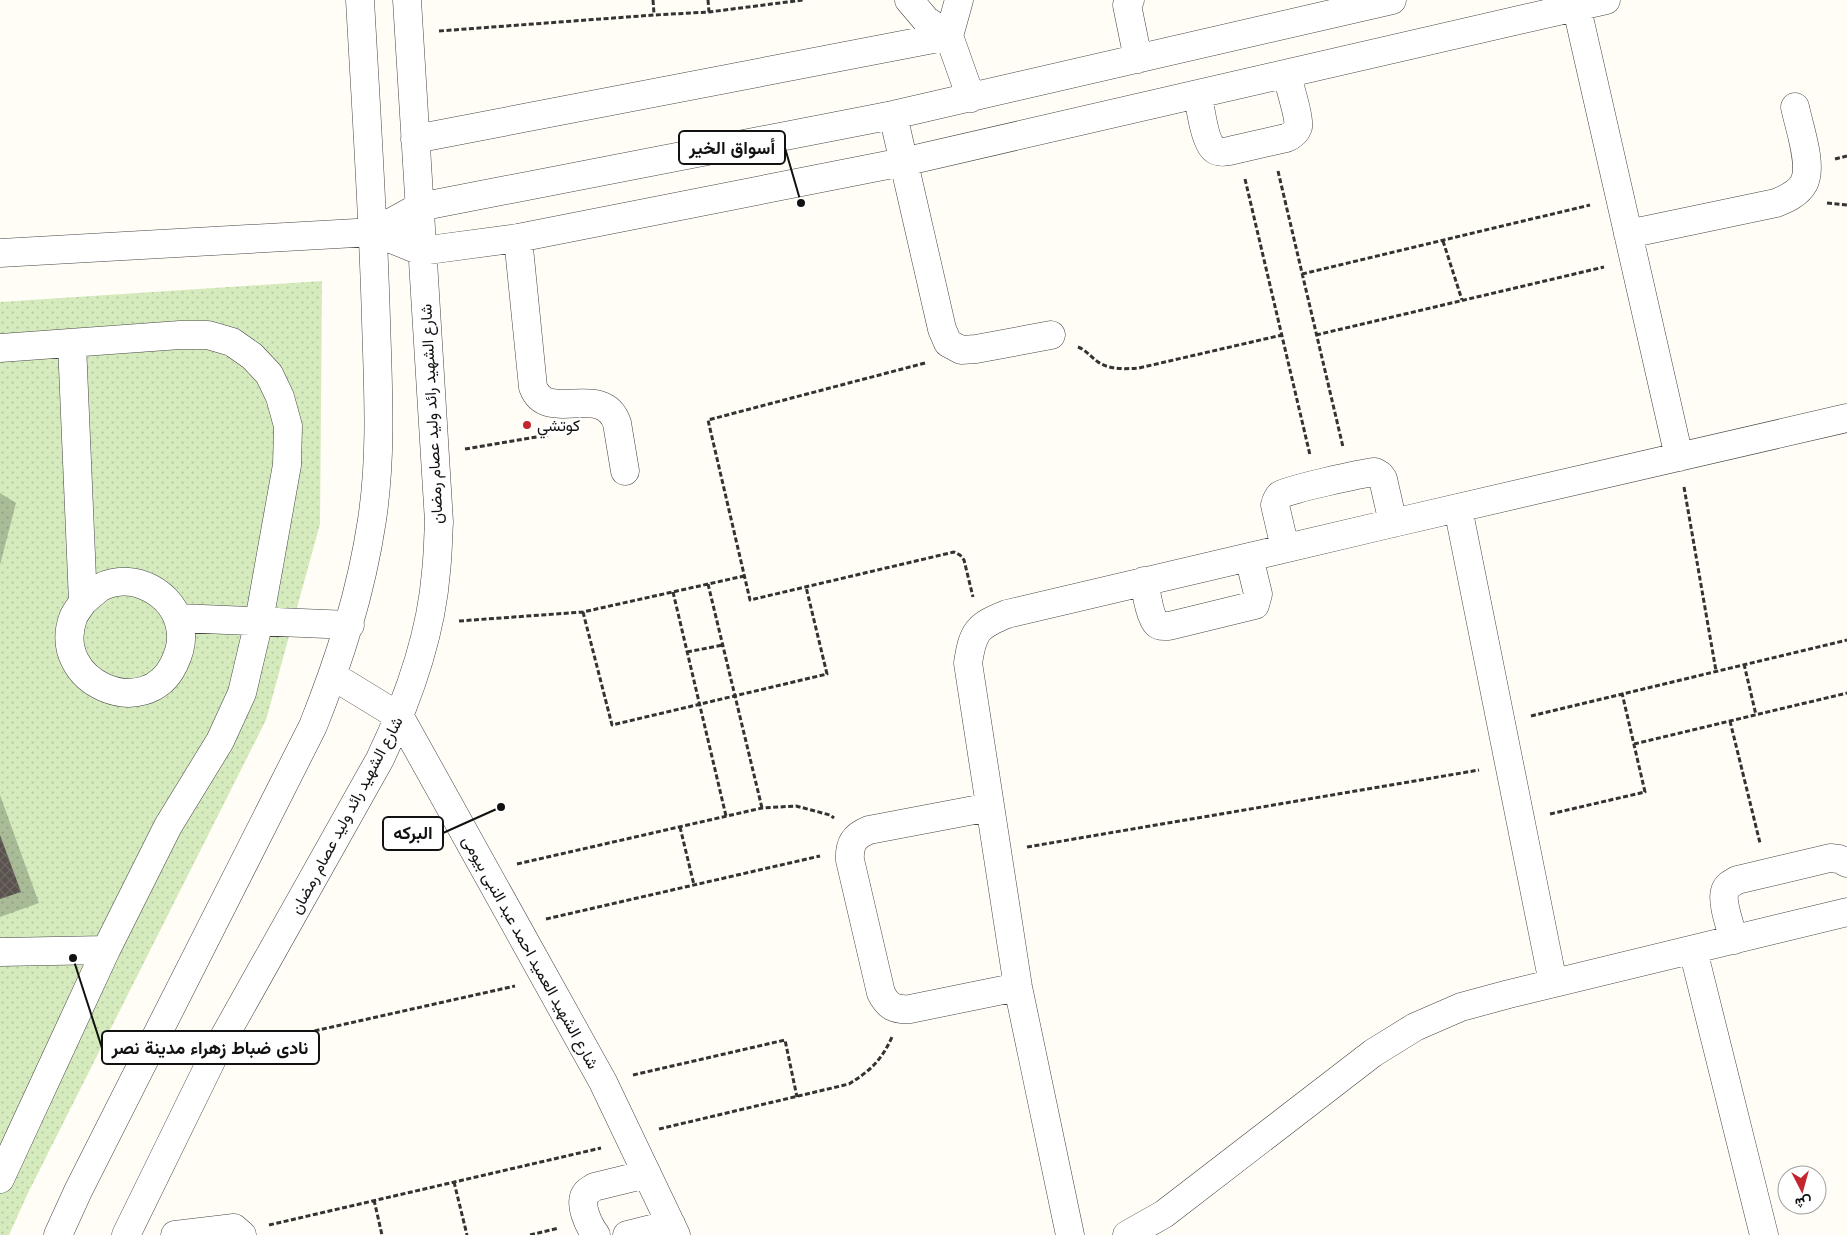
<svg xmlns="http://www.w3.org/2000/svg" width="1847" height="1235" font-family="'PT Serif',Vazirmatn,serif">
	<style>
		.park { fill: url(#park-dots) }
		.shadow { fill: #0003 }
		.building { fill: url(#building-cross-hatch) }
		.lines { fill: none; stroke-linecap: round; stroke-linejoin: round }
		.minor-casing { stroke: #444; stroke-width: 29 }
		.path { stroke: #333; stroke-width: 3; stroke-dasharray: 5 2.5; stroke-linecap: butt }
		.minor { stroke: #fff; stroke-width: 28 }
		.poi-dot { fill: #c4262e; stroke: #fff; stroke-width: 2 }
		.labels { text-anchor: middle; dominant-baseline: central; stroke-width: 5; stroke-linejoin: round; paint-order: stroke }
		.street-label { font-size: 16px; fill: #111; stroke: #fff }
		.poi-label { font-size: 16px; fill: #111; stroke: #fff; text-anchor: start }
		.leader { fill: none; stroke: #111; stroke-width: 2 }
		.callout-dot { fill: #111; stroke: #fff; stroke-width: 2 }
		.callout { fill: #fff; stroke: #111; stroke-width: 2 }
		.callout-label { font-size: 18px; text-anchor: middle; font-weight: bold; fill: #111 }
	</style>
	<defs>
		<pattern id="park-dots" width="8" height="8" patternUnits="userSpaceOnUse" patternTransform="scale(1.25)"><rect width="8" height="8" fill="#d5ebbd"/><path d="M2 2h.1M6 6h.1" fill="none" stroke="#b6c8a1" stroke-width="1.8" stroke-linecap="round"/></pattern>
		<pattern id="building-cross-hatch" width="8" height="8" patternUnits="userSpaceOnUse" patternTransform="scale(1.25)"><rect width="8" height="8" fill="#5a524d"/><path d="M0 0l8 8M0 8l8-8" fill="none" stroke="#6d6662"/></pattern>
	</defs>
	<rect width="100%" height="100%" fill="#fffdf5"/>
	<path class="park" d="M322 281 320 524 266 720 27 1195 9 1235H0V302Z"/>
	<path class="shadow" d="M0 493 16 503 0 565Z
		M0 795 39 903 0 917Z"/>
	<path class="building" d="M0 835 21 892 0 899Z"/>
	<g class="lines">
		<defs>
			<path id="minor" d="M909 0 926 20 949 36
				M959 0 949 36 971 98
				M1130 0 1127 5 1138 59
				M1575 0 1679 457
				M1198 95C1200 107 1205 142 1214 149 1218 153 1224 152 1229 151L1286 138C1291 136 1296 133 1298 127 1300 118 1289 85 1287 75
				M893 115 942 329 948 343 961 350 976 349 1051 335
				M415 139 949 36
				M374 232 419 207 893 115 1392 0
				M1628 234 1776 203C1786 199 1798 194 1804 183 1813 165 1799 127 1795 107
				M518 238 533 387C547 425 602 381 617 423L625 471
				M0 253 374 232 421 251 518 238 903 162 1606 0
				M72 344 83 602C80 607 75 612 73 618 50 683 146 723 174 664 180 652 183 640 180 627 174 593 133 571 101 587 95 591 89 597 83 602
				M0 348 180 335H208L232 342 252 356 269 374 280 397 288 426 287 465 259 621 242 693 220 741 168 826 106 950 0 1179
				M1458 508 1553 983
				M1285 548 1275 505C1276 501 1277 498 1280 495 1286 490 1363 473 1375 472L1380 475 1383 479 1393 523
				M1144 581C1146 591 1150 618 1157 624 1160 627 1165 626 1169 626L1255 605 1258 594 1249 557
				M179 618 350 625
				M333 676 400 717 603 1082 676 1235
				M990 807 869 830C854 836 849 844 850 860L881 993C888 1007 895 1010 910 1009L1018 987
				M1734 940C1731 929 1721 901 1725 891 1727 885 1732 883 1737 880L1830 858 1839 859 1847 863
				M1693 950 1764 1235
				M0 952 106 950
				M58 1235 78 1191 313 726C340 658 361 593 372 520 382 454 378 387 376 320 373 213 366 107 360 0
				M126 1235 215 1053 380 759C408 700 431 637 436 572 438 555 438 538 439 522L407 0
				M175 1235 234 1228 242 1235
				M596 1235C589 1226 577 1202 587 1192 588 1191 593 1188 594 1187L647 1174
				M627 1235 671 1224
				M1070 1235 1018 987 968 663C973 631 977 626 1007 614L1393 523 1847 418
				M1127 1235 1164 1214 1373 1053 1415 1027 1461 1007 1509 994 1847 912"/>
		</defs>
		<use href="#minor" class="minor-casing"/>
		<path class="path" d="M653 0 654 14
			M708 0 709 12
			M439 31 654 15 709 12 803 0
			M1835 159 1847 156
			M1278 171 1343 447
			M1245 179 1310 455
			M1827 203 1847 205
			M1443 241 1462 300
			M1302 274 1590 205
			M1316 335 1604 267
			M1078 347C1086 350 1091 357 1098 362 1110 370 1125 369 1139 368L1282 335
			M925 363 708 420 750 600 954 552 960 555 964 560 973 597
			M465 449 548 435
			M1684 487 1716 671
			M708 584 762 808
			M673 592 726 816
			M583 612 612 725 827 674 806 587
			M459 621 583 612 744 576
			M687 652 723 645
			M1744 664 1756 715
			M1531 716 1847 640
			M1730 721 1760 843
			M1634 744 1847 693
			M1550 814 1645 792 1622 693
			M680 827 694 885
			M1027 847 1479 770
			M517 864 762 808 796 806 830 815 834 818
			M546 919 820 856
			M256 1044 515 986
			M633 1075 785 1040 797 1097
			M659 1129 849 1084C871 1070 881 1061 892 1037
			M454 1182 467 1235
			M374 1200 382 1235
			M269 1225 601 1148
			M530 1235 559 1228"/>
		<use href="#minor" class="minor"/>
	</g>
	<circle class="poi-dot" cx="527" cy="425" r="5"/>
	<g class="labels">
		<g class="street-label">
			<text transform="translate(431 414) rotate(-93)">شارع الشهيد رائد وليد عصام رمضان</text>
			<text transform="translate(346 815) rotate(-62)">شارع الشهيد رائد وليد عصام رمضان</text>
			<text transform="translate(531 952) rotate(61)">شارع الشهيد العميد احمد عبد النبى بيومى</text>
		</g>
		<g class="poi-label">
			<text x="537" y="425">كوتشي</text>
		</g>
	</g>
	<path class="leader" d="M801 203L785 148M501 807L443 833M73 958L102 1048"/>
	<g class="callout-dot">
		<circle cx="801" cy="203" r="5"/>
		<circle cx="501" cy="807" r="5"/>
		<circle cx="73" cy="958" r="5"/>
	</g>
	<g class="callout">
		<rect x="679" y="131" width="106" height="33" rx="5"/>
		<rect x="383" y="817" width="60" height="33" rx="5"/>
		<rect x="102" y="1031" width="217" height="33" rx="5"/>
	</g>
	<g class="callout-label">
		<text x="732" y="154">أسواق الخير</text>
		<text x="413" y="839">البركه</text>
		<text x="210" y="1054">نادى ضباط زهراء مدينة نصر</text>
	</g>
	<g transform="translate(1802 1190) rotate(174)"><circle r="24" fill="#ffffff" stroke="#a0a0a0"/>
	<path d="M0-4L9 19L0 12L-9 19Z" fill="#c4262e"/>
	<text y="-8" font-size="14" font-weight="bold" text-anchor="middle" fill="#111111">ش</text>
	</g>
</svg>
